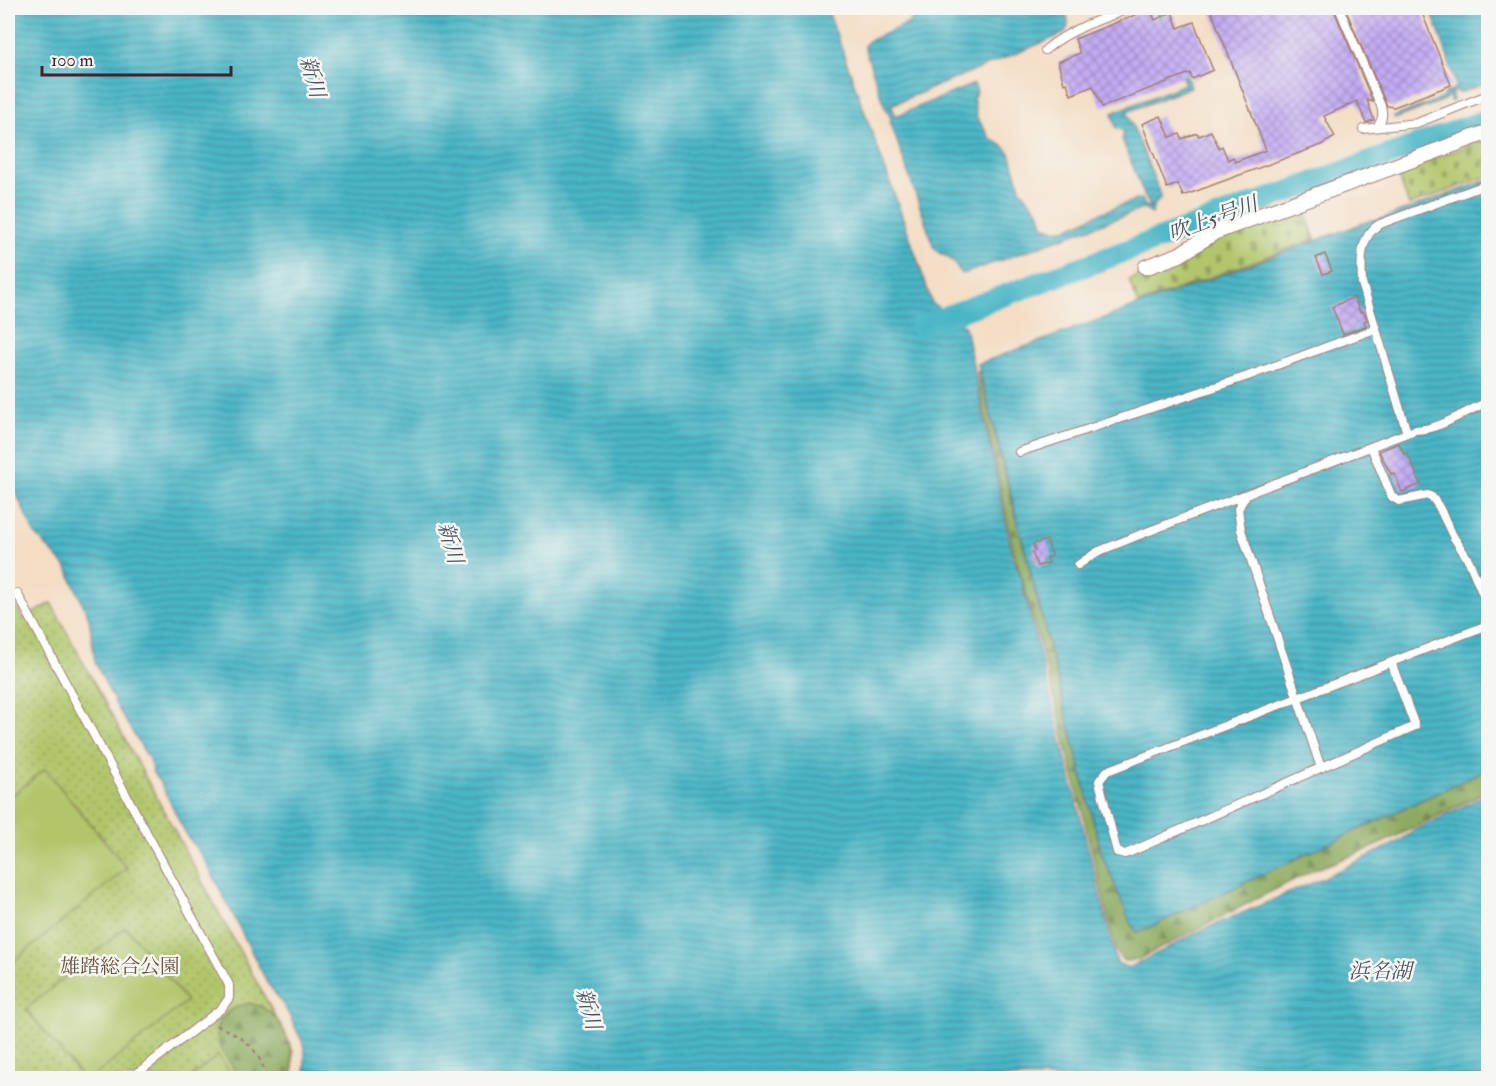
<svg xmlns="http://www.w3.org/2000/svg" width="1496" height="1086" font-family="'IM FELL Double Pica','Noto Serif JP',serif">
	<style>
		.grass { fill: url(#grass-dots); stroke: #7e724b; stroke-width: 1.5 }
		.forest { fill: url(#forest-firs); stroke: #6b6545; stroke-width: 1.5 }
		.cemetery { fill: url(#cemetery-stones); stroke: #7e724b; stroke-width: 1.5 }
		.pitch { fill: #b1c66b; stroke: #7e724b; stroke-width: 1.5 }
		.water { fill: url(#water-rules); stroke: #4a6a78; stroke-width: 1.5 }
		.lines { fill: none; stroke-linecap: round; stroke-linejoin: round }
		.river { stroke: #4ab6c6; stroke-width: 22 }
		.building { fill: url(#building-cross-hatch) }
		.lane-casing { stroke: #9f7e77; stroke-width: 10 }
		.street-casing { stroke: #9f7e77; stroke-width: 17 }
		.path { stroke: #9f7e77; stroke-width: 2; stroke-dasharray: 4.5 4.5; stroke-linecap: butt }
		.lane { stroke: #fff; stroke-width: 8 }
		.street { stroke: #fff; stroke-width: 15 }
		.labels { text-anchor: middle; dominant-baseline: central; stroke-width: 5; stroke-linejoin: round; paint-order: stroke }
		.park-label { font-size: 20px; fill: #69513e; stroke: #f6f6f2 }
		.water-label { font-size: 21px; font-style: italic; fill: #4a5461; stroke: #f6f6f2 }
	</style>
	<defs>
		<pattern id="grass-dots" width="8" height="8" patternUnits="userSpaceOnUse" patternTransform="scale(1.5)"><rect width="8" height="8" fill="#b1c66b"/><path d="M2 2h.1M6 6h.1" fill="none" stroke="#92a058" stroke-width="1.8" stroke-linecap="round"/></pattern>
		<pattern id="forest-firs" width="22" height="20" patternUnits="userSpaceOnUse" patternTransform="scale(1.5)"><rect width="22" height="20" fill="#8cab5f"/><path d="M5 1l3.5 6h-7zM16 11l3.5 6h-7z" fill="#748b4f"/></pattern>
		<pattern id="cemetery-stones" width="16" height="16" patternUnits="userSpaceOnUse" patternTransform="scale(1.5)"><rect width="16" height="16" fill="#b1c66b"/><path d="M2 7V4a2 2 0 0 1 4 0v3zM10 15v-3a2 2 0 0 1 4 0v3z" fill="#92a058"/></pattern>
		<pattern id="water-rules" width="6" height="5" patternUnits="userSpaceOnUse" patternTransform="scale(1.5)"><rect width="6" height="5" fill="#4ab6c6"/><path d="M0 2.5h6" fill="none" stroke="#4093a1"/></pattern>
		<pattern id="building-cross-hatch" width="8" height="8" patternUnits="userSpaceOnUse" patternTransform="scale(1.5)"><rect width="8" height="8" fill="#c3acf3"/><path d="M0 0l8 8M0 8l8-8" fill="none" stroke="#a08bc5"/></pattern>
	</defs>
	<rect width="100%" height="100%" fill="#f6f6f2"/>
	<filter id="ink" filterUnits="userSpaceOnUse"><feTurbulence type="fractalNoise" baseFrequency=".0167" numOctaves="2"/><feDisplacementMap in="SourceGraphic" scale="12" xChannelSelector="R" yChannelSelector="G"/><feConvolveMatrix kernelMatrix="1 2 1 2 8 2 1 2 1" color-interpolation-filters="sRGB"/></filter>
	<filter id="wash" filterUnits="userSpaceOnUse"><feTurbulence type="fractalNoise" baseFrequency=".008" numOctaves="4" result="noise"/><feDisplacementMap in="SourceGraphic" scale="24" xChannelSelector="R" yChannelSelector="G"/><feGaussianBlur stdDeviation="1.35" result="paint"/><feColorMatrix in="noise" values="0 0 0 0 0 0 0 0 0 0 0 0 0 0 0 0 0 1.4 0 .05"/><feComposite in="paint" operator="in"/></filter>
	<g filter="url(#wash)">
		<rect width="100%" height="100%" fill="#f4ddc3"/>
		<path class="grass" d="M14 602 23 619 51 603 288 1040 293 1052V1078H8V605Z"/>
		<path class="forest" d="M979 371 1102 854 1131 924 1137 932 1142 931 1488 769V791L1374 847 1311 871 1137 960 1125 961 1120 957 1116 950C1083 817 1053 683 1014 552L981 395 977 372Z
			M249 1003C283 1009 295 1048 293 1078H240C230 1060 204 1035 224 1016 231 1008 239 1006 249 1003Z"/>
		<path class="cemetery" d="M1488 138V176L1409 205 1397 172Z
			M1303 206 1315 239 1138 304 1129 280 1182 260 1217 237Z"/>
		<path class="pitch" d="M45 769 127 868 8 966V799Z
			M126 927 187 1001 92 1078H83L26 1009Z
			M218 1055 233 1078H190Z"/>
		<path class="water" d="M8 8H827L909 235 932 303 965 327 1013 557 1019 571 1117 963 1129 968 1200 931 1317 881 1396 843 1417 829 1488 794V1078H305V1047L286 1009 267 982 205 860 186 834 161 784 153 773 149 759 117 707 95 662 89 618 71 577 67 568 34 533 8 475V315L15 312 8 313Z
			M911 8H1064C1067 18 1072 26 1063 34L891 105 896 116 974 84 977 92 973 98 977 118 990 138 1003 146 1010 153 1021 190 1040 213 1043 225C1061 237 1080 222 1096 215 1109 209 1123 205 1136 200L1142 199 1145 206 1151 207 1145 197 1122 139 1124 134 1122 130 1116 128 1112 113 1185 84 1154 8H1159L1191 87 1127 112 1160 193 1161 197 1153 207 1152 214 1145 208 963 274C957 270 956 263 950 259 944 254 939 255 934 247L890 121 891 118 884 105 864 46 869 41 909 23 912 18Z
			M1430 8H1488V83L1459 93 1457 90 1452 94 1453 101H1450L1449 95 1444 100 1395 119 1394 117 1442 98 1445 92H1450L1456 86 1445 48Z
			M1488 180V769L1142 931 1137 932 1131 924 1102 854 978 364 1372 220H1378Z"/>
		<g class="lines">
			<path class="river" d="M920 326 1488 119"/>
		</g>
		<g id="blocks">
			<path class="building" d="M1210 8H1333L1373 102 1367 100 1374 120 1366 123 1357 101 1324 116 1335 137 1321 145 1183 196 1178 184 1167 188 1142 124 1161 116 1170 137 1180 134 1182 139 1197 133 1199 136 1211 131 1219 148 1222 146 1228 160 1233 157 1235 162 1266 150Z
				M1345 8H1420L1451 85 1394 107 1387 106Z
				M1150 9 1155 20 1172 12 1178 28 1194 22 1213 70 1192 79 1190 73 1102 107 1093 86 1071 95 1067 83 1064 84 1058 62 1080 53 1075 39Z
				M1325 254 1332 271 1323 274 1316 258Z
				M1354 297 1360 312 1363 311 1367 320 1364 321 1366 326 1343 334 1332 307Z
				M1399 443 1404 454 1407 453 1421 484 1402 492 1394 473 1391 474 1379 451Z
				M1047 540 1052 556 1047 557 1049 563 1037 566 1032 552 1035 551 1033 544Z"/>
		</g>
	</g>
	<g filter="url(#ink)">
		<use href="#blocks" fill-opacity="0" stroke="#9f7e77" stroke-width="1.5"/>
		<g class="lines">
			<defs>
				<path id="lane" d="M1339 8 1381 106C1383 114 1383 118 1378 126
					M1045 50C1070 29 1101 19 1132 8
					M1363 129 1417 123 1488 95
					M1407 433 1362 283C1361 261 1359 236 1380 224L1488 184
					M1371 447 1392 497 1399 501 1428 495 1432 497 1439 507 1453 536 1469 561 1488 607
					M1019 452 1245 377 1375 329
					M1245 497 1238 509 1241 530 1321 768
					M1078 565 1097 552 1139 535 1415 430C1440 430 1465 411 1488 402
					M8 598 17 593 229 985V998L222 1008 131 1078
					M1391 662 1415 726 1128 853 1125 854 1117 852 1099 781 1107 771C1234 722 1361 673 1488 625"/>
				<path id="street" d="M1146 267 1179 255 1215 232 1488 132"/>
			</defs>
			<use href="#lane" class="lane-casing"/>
			<use href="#street" class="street-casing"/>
			<path class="path" d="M216 1025C245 1038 258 1047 267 1078"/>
			<use href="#lane" class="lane"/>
			<use href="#street" class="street"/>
		</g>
	</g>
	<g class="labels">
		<g class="park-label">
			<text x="120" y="966">雄踏総合公園</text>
		</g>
		<g class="water-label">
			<text transform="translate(312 77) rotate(74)">新川</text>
			<text transform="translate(1213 219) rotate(-20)">吹上5号川</text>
			<text transform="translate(450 543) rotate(74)">新川</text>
			<text x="1380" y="971">浜名湖</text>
			<text transform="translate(588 1009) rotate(74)">新川</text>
		</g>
	</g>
	<rect width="1496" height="1086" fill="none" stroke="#f6f6f2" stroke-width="30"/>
	<path d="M42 66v9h189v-9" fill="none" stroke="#4a1f2b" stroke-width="3"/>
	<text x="51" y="66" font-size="18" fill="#4a1f2b" stroke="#f6f6f2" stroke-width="4.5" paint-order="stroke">100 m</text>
</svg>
